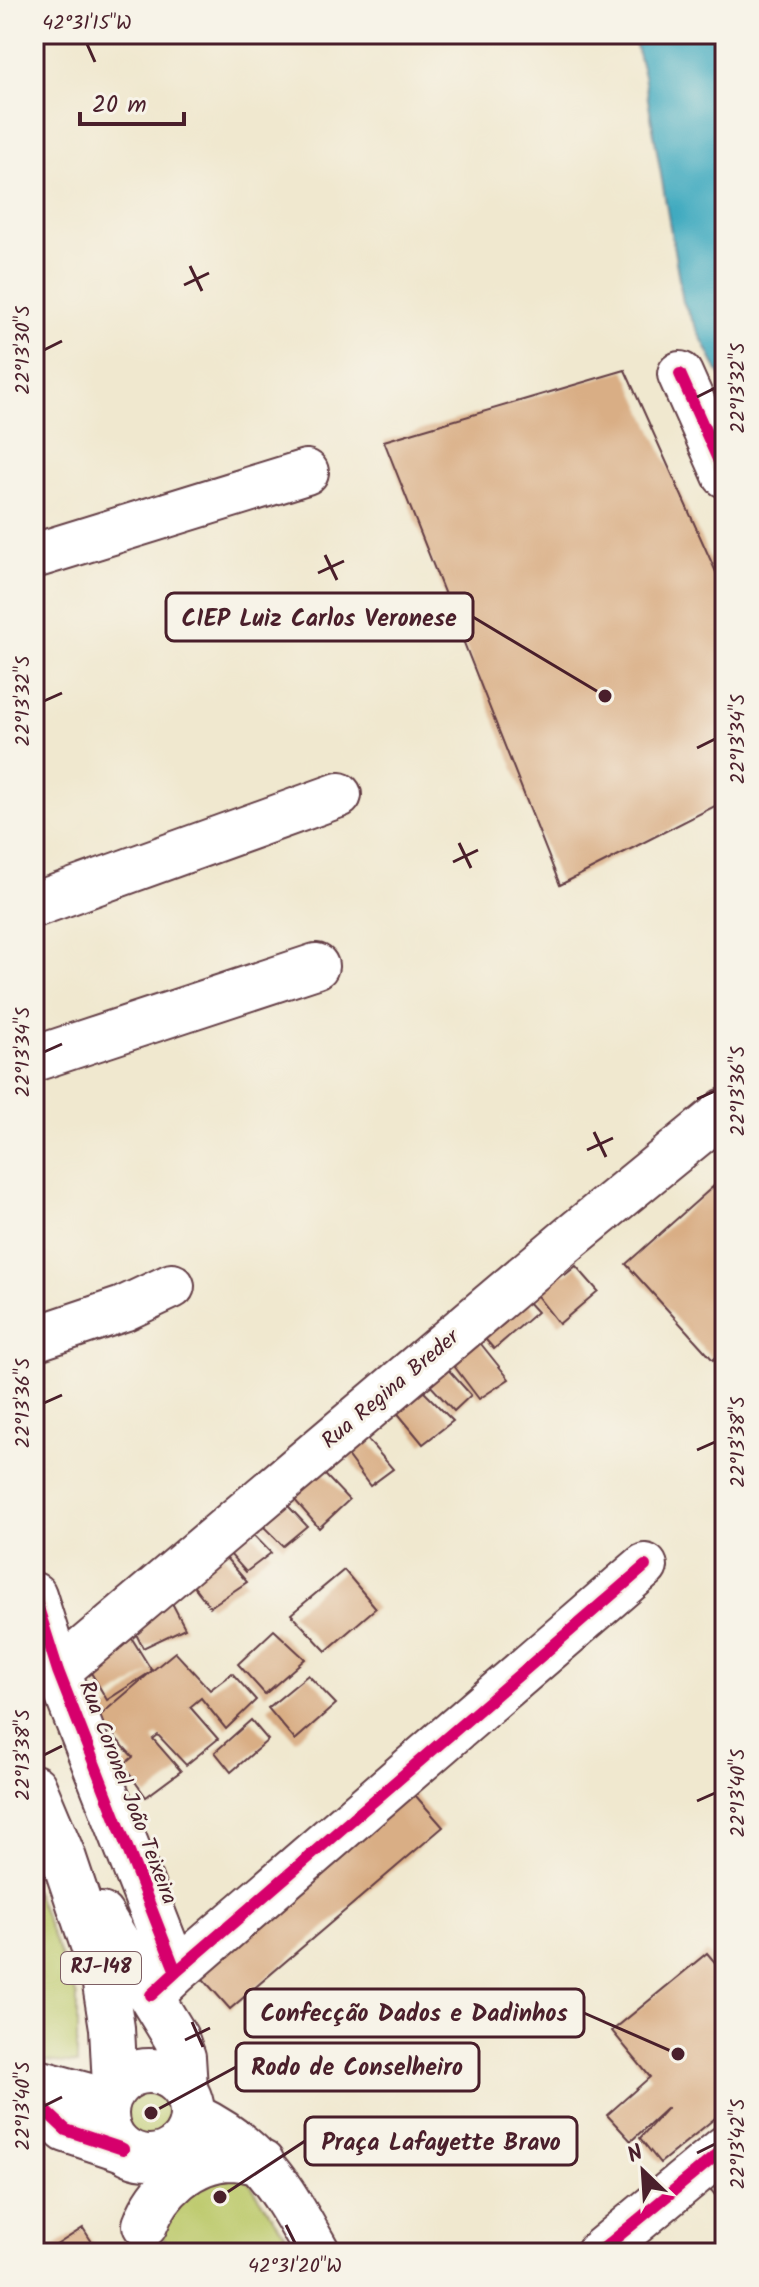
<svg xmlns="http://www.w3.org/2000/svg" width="759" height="2287" font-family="Kalam,sans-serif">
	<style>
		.green { fill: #bcc96b; stroke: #83744b; stroke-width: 2 }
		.water { fill: #40aac0; stroke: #456476; stroke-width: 2 }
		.building { fill: #d9ae85 }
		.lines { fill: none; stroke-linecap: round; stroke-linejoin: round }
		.minor-casing { stroke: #633d44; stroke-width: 48 }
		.major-casing { stroke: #633d44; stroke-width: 48 }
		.minor { stroke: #fff; stroke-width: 44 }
		.major { stroke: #fff; stroke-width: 44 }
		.cycleway-casing { stroke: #f7f3e8; stroke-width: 17 }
		.cycleway { stroke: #d6006c; stroke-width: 12 }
		.ticks { fill: none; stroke: #4a1f2b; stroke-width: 3 }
		.labels { text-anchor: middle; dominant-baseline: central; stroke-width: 6; stroke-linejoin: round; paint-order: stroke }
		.shield { fill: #f7f3e8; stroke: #7e5f64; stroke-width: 2 }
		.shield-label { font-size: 20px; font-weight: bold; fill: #4a1f2b }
		.street-label { font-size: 22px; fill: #4a1f2b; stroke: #f7f3e8 }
		.leader { fill: none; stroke: #4a1f2b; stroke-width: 3 }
		.callout-dot { fill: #4a1f2b; stroke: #f7f3e8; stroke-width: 3 }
		.callout { fill: #f7f3e8; stroke: #4a1f2b; stroke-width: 3 }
		.callout-label { font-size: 24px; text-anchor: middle; font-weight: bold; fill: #4a1f2b }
		.neatline { fill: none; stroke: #4a1f2b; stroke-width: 3 }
		.ticks-label { font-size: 20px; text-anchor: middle; fill: #4a1f2b }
	</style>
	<rect width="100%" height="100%" fill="#f7f3e8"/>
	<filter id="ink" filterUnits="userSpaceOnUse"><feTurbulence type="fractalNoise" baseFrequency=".0125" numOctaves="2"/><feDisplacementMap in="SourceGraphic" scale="16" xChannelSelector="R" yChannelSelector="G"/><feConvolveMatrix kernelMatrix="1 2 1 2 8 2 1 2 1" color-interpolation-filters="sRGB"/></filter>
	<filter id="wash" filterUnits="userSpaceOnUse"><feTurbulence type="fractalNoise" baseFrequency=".006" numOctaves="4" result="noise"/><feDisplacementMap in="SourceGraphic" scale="32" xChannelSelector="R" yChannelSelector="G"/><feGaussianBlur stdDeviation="1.8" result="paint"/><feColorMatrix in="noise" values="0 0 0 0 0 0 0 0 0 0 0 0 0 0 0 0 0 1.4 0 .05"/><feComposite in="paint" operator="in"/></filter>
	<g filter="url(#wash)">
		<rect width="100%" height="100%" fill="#f0e8cf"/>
		<path class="green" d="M34 1889 77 1997V2064L34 2060Z
			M122 2115a28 28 0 1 1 56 0a28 28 0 1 1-56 0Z
			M237 2165 298 2253H172L152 2216Z"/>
		<path class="water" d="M633 34H725V385L683 302 644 76Z"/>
		<g id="blocks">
			<path class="building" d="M625 370 725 592V801L560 885 384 441Z
				M725 1176V1349L713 1360 626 1264Z
				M550 1260 565 1275 576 1266 598 1291 559 1324 524 1279Z
				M515 1288 537 1312 494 1349 472 1324Z
				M469 1329 509 1379 479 1399 442 1350Z
				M436 1356 471 1395 454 1411 416 1370Z
				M409 1377 453 1421 423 1444 386 1399Z
				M354 1424 393 1469 370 1486 335 1439Z
				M312 1461 349 1500 319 1528 281 1484Z
				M276 1493 307 1526 283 1546 251 1514Z
				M244 1525 271 1553 246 1572 220 1543Z
				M214 1544 247 1582 210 1607 182 1571Z
				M344 1570 376 1608 326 1651 291 1614Z
				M171 1601 185 1628 143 1648 129 1620Z
				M126 1629 152 1671 175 1652 210 1690 232 1673 256 1700 226 1729 201 1698 190 1707 218 1739 186 1765 158 1735 153 1739 181 1771 146 1797 123 1765 133 1757 97 1718 152 1671 107 1700 80 1654Z
				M274 1630 305 1659 265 1694 238 1664Z
				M308 1675 336 1704 295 1740 268 1708Z
				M251 1720 268 1740 231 1772 215 1752Z
				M408 1787 443 1827 230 2009 196 1971Z
				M707 1953 725 1974V2110L660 2163 640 2138 668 2107 631 2141 607 2115 650 2077 612 2031Z
				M725 2167V2208L705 2182Z
				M83 2228 99 2253H44Z"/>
		</g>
	</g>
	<g filter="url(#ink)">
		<use href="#blocks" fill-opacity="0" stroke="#633d44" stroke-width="2"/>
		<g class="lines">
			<defs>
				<path id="minor" d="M680 374 725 475
					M34 556 306 472
					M34 905 339 795
					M34 1059 316 966
					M34 1339 123 1309 172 1286
					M34 1595 58 1671 176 1972 156 1991
					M58 1671 571 1237 725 1111
					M176 1972 645 1566
					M34 2081 107 2101
					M34 2100 66 2130 123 2149
					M598 2253 725 2148"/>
				<path id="major" d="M34 1787 63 1856 104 1978 112 2028 115 2086
					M101 1915 176 2038 183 2057 185 2088
					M106 2114a43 43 0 1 1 86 0a43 43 0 1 1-86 0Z
					M193 2116C262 2149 282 2189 318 2253
					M145 2225C158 2190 191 2159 231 2158 241 2158 252 2161 262 2163"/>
			</defs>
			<use href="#minor" class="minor-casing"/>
			<use href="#major" class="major-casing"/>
			<use href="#minor" class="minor"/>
			<use href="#major" class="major"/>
			<defs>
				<path id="cycleway" d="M680 374 725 475
					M34 1595 58 1671 176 1972 151 1995
					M176 1972 645 1566
					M34 2100 66 2130 123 2149
					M598 2253 725 2148"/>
			</defs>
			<use href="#cycleway" class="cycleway-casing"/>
			<use href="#cycleway" class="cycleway"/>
		</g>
	</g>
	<path class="ticks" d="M87 44 95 62M190 266 202 291M184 285 209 273M44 350 62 341M697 397 715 388M325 555 337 580M318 573 344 561M44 701 62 693M697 748 715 739M459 843 471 868M453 862 478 850M44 1052 62 1044M697 1099 715 1091M594 1132 606 1157M587 1150 613 1138M44 1403 62 1395M697 1450 715 1442M44 1755 62 1746M697 1801 715 1793M192 2022 203 2047M185 2040 210 2028M44 2106 62 2097M697 2153 715 2144M286 2225 295 2243"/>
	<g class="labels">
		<rect class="shield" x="61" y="1952" width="80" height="32" rx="6"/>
		<g class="shield-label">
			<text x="101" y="1968">RJ-148</text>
		</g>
		<g class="street-label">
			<text transform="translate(391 1390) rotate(-40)">Rua Regina Breder</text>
			<text transform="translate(127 1793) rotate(69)">Rua Coronel João Teixeira</text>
		</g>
	</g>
	<path class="leader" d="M605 696L473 617M678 2054L584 2013M151 2113L236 2067M220 2197L305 2141"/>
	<g class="callout-dot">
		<circle cx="605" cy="696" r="8"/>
		<circle cx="678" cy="2054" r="8"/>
		<circle cx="151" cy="2113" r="8"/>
		<circle cx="220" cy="2197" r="8"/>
	</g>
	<g class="callout">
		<rect x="166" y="593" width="307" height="48" rx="8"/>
		<rect x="245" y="1989" width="339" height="48" rx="8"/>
		<rect x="236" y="2043" width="243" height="48" rx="8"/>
		<rect x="305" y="2117" width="272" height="48" rx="8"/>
	</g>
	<g class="callout-label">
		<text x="319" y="626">CIEP Luiz Carlos Veronese</text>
		<text x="414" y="2021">Confecção Dados e Dadinhos</text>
		<text x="357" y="2075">Rodo de Conselheiro</text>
		<text x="441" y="2150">Praça Lafayette Bravo</text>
	</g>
	<rect width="759" height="2287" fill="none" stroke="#f7f3e8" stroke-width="88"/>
	<g transform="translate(643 2171) rotate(335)" stroke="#f7f3e8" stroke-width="6" paint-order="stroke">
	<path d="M0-6L14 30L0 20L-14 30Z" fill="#4a1f2b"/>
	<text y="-12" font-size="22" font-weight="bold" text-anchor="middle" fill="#4a1f2b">N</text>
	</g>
	<path d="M80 112v12h104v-12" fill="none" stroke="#4a1f2b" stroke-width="4"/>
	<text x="92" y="112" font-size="24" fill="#4a1f2b" stroke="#f7f3e8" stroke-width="6" paint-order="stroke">20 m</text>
	<rect x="44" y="44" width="671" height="2199" class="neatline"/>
	<g class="ticks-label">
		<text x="87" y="29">42°31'15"W</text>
		<text transform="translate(22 350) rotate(-90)" y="7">22°13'30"S</text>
		<text transform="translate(737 388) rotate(-90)" y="7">22°13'32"S</text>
		<text transform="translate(22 701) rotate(-90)" y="7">22°13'32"S</text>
		<text transform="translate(737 739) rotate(-90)" y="7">22°13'34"S</text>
		<text transform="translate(22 1052) rotate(-90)" y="7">22°13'34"S</text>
		<text transform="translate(737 1091) rotate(-90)" y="7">22°13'36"S</text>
		<text transform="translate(22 1403) rotate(-90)" y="7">22°13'36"S</text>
		<text transform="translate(737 1442) rotate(-90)" y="7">22°13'38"S</text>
		<text transform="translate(22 1755) rotate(-90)" y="7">22°13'38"S</text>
		<text transform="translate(737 1793) rotate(-90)" y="7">22°13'40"S</text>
		<text transform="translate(22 2106) rotate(-90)" y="7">22°13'40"S</text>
		<text transform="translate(737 2144) rotate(-90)" y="7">22°13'42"S</text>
		<text x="295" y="2272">42°31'20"W</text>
	</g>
</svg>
